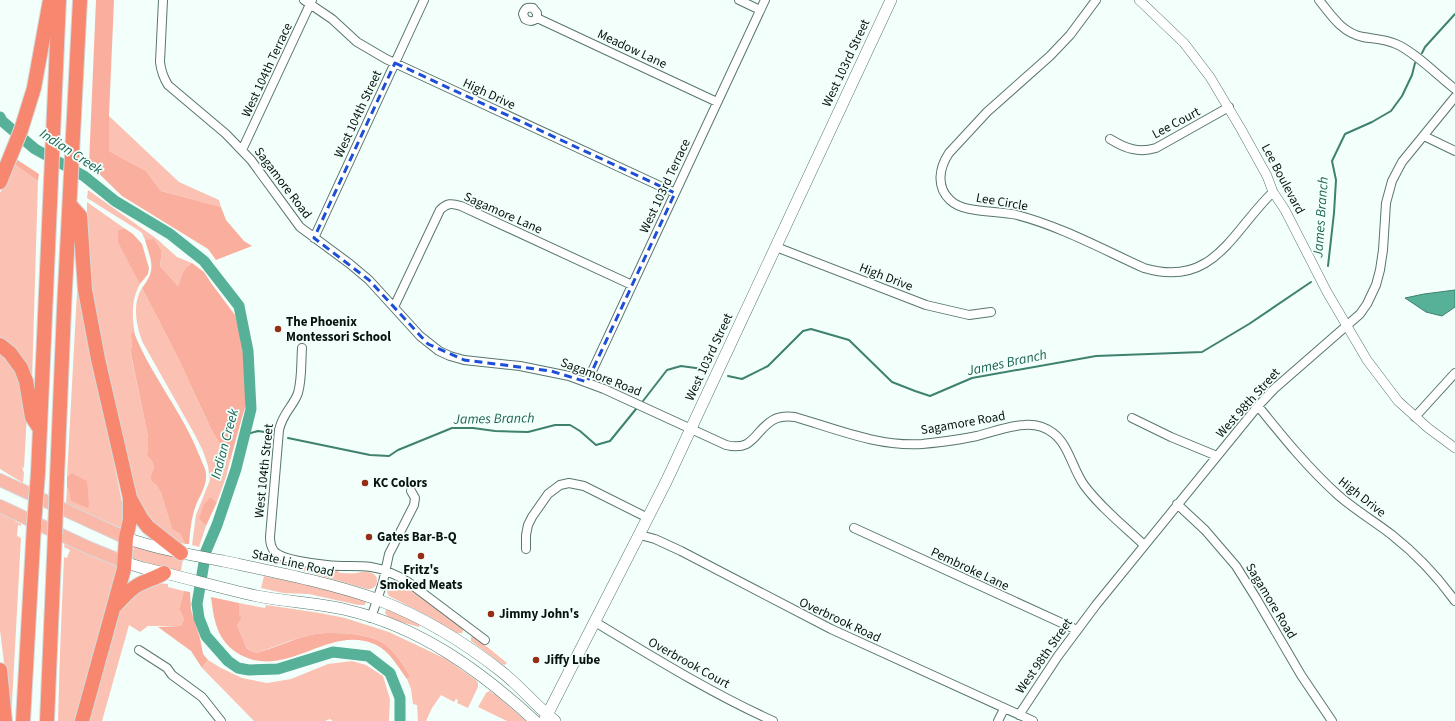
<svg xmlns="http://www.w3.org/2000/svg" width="1455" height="721" font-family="'Source Sans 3',sans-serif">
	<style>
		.green { fill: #fbc2b4 }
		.forest { fill: #faae9d }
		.water { fill: #57b098; stroke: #3f816f }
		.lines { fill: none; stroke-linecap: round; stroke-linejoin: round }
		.stream { stroke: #3f816f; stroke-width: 2 }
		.river { stroke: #57b098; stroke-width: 11 }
		.minor-casing { stroke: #59766d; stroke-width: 10 }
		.tertiary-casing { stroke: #59766d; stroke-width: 10 }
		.secondary-casing { stroke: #59766d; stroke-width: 12 }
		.primary-casing { stroke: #d7d9d9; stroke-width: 14 }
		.motorway-casing { stroke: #d7d9d9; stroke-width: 16 }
		.minor { stroke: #fff; stroke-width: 8 }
		.tertiary { stroke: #fff; stroke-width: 9 }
		.secondary { stroke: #fff; stroke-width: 11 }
		.primary { stroke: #fab8a9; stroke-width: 12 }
		.motorway { stroke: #f7886f; stroke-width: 14 }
		.motorway-bridge-casing { stroke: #d7d9d9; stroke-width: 16; stroke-linecap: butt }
		.motorway-bridge { stroke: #f7886f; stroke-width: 14 }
		.marked { fill: none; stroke: #1d4ed8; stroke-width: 3; stroke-dasharray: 8 5; stroke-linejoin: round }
		.poi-dot { fill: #962d16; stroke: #f2fffb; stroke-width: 1.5 }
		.labels { text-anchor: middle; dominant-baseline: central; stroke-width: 3.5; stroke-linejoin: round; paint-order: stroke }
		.street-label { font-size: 13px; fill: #08130f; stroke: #f2fffb }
		.poi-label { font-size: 13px; font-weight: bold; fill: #08130f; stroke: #f2fffb; text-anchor: start }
		.water-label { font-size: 14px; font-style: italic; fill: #1e6453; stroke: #f2fffb }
	</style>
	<rect width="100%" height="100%" fill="#f2fffb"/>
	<path class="green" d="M109 116 179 182 219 200 221 207 161 191 146 171 109 151Z
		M14 164 38 181 32 381 0 342V193Z
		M88 190 157 239 177 257 192 263 188 265 178 286 160 266 162 251 154 240H145L142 233 138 230 87 198Z
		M87 202 124 228 118 230 140 284C131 300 132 317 135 335L133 331 131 335 132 349 130 350 148 437V452L146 455 152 461 154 467 151 475V481L157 486 161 493 172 529 180 534 185 544 176 542 160 534 138 501 111 389 92 297 87 228Z
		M142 288 179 360 212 431 230 461 226 477 217 502 211 497 199 519 206 526 199 547 192 545 196 515 210 480 208 466 203 451 195 435 143 343C136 326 132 304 142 288Z
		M77 292H81L82 306 124 512 125 518 121 528 66 504 67 488 69 490 71 473 67 477Z
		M0 350 18 373 27 414 24 468 22 467 24 473 23 483 0 469Z
		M0 511 16 519 15 521 21 524V526L18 525 17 536 21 538 11 721 0 630Z
		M65 542 119 566 78 721H58L60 652 64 557 67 558 70 550 64 547Z
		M134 546 183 559 181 571 158 566 132 558Z
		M272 554C283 565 322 569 337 570L340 573C345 573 352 574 357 573 364 571 371 571 376 576 379 583 375 590 367 589L266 560 264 556Z
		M264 576 332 590 366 601 365 605H358L309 594 283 593 261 588Z
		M395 580H397L400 583 421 598 423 597 464 628 462 633H457L428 616 389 596C385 590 387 582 395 580Z
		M156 583 168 584V587L184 591 179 609 184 619 181 626H148L140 632 129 625 102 721H87L120 609 125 599Z
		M239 603 265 608 266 605 320 613 345 618 389 632 446 659 476 680 478 683V687L468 708 457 703 458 700 456 699 454 702 441 695 432 708 426 721H418L417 705 413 704 411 689 407 679 410 676C403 665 395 651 383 643 368 633 329 631 311 635 293 639 274 647 256 653L247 649 237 625 242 618 239 614Z
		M386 609 420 624 419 627 390 619 385 613Z
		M474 636 507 663 505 665 502 664 471 641V637Z
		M208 660 221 668 242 678 267 683 291 679 328 664 352 661 366 665 383 676 390 699 389 721H333L330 719 325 721H254L202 668Z
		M489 691 492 692V694L493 693 496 695 526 721H507L478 707 486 693Z"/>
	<path class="forest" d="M96 0H114L109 116V151L146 171 161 191 221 207 226 220 244 241 252 246 216 260 208 249 122 196 89 164Z
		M16 159 39 174 38 181 14 164Z
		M124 228 133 234 142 244 149 268 148 274 140 284 118 242V230Z
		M154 239 162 251 160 266 178 286C182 278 183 267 192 263L204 272 211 283 235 315 238 326 248 378V399L243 414 230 461 212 431 179 360 142 288C157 269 151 261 145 240Z
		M133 330C150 375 183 412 200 457 202 463 207 470 206 477 206 488 198 498 195 508 191 520 190 533 189 544H185L180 534 172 529 161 493 157 486 151 481V475L154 467 152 461 146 455 148 452V437L130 349H132L131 335Z
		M71 473 87 481 89 504 88 508 71 501 69 490 67 488V477Z
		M211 497 217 502 206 526 199 519 204 504Z
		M184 591 190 592 191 610 200 638 203 654 208 660 202 668 191 651 158 627 181 626 184 619 179 609Z
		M211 597 239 603V614L242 618 237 625 247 649 256 653C274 648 293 639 311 635 329 631 368 633 383 643 395 651 403 665 410 676L407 679C398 667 389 650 374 644 328 624 286 681 239 654 217 641 214 621 211 597Z"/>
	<path class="water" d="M1455 290V307L1442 316 1426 312 1405 298 1424 294Z"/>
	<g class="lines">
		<path class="stream" d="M1422 53 1425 47 1455 14
			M1328 266 1334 213 1336 180 1332 161 1345 134 1372 122 1391 111 1402 96 1412 75 1415 63
			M728 376 742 379 768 366 803 331 811 329 849 340 892 382 915 391 930 396 972 378 1096 356 1202 352 1249 324 1311 282
			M643 401 667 370 681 366 703 369
			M244 435 258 431 271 433
			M288 438 370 455 389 456 398 450 452 428H473L495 431 528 432 555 425H570L580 431 596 445 610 441 636 409"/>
		<path class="river" d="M0 117 2 121 35 149 84 176 115 201 170 234 204 261 239 306 248 351 251 409 236 469 217 525 206 551 197 604 199 618 206 636 228 661 238 668 249 670 278 669 333 652 368 656 390 673 400 698V721"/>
		<defs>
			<path id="minor" d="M163 0 160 62C161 71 163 77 168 85L226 134 251 160 300 227 350 264 369 280 420 336 439 351 450 356 464 360 520 366 569 376 604 389 726 445C754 452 754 431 773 420 780 416 788 416 795 417 836 429 879 447 922 444 941 442 959 440 977 436 992 432 1008 426 1024 425 1034 424 1045 427 1053 433 1069 445 1072 468 1084 485 1100 507 1124 526 1144 545
				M304 0 332 19 357 42 386 59 675 193
				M739 0 760 10
				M1096 0 1070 35 1050 56 987 112 949 153C939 168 936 187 950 200 964 214 998 210 1017 215 1060 226 1104 250 1144 268 1214 289 1232 231 1273 192
				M1319 0C1331 15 1342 33 1363 37 1374 39 1385 39 1396 44 1415 52 1438 76 1455 89
				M537 18C533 22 530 22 525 19L523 14C525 8 527 7 533 8L537 13V18L717 102
				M1424 136 1455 151
				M1110 139C1126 149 1139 153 1156 148L1229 107
				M242 150 312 0
				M314 238 424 0
				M776 247 926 305 969 315 991 312
				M394 307 440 210C447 203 451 203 461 206L632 285
				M302 348C301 362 302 379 298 393 293 407 283 412 279 430L270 537C270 542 271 547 274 551 281 560 316 564 327 565 342 567 356 565 371 567 384 569 397 575 408 582L485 640
				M587 382 765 0
				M1258 406C1283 437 1308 468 1338 495 1355 510 1374 521 1392 535 1416 554 1437 576 1455 601
				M1415 417 1455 373
				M1132 418 1171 437 1217 456
				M1177 504 1205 530 1236 566 1256 598 1301 675 1332 721
				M854 528 1077 630
				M640 535 655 539 681 551 831 629 1033 721
				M526 549V535L528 525 532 517 548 494 560 485 569 483 584 486 648 518
				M371 618 383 582 389 554 414 505 415 498 411 491
				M595 622C653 657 711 693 773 721
				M139 650 167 668 172 675 202 697 221 721
				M1019 715 1058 656 1096 605 1258 406 1274 389 1360 314 1367 304 1376 285 1380 270 1383 250 1386 203 1392 181 1402 162 1455 97
				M998 721 1004 709"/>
			<path id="tertiary" d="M1139 0 1184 43 1210 77 1241 129 1267 176 1273 192 1285 210 1327 292 1367 360 1398 401 1428 428 1455 448"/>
			<path id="secondary" d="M126 538C158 549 191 555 223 561 275 572 327 582 376 599 421 616 464 642 502 672 521 687 536 706 555 721
				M124 562 143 568C181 576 219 588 257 596 287 602 318 603 347 610 420 627 481 671 535 721
				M544 721 666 482 891 0"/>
			<path id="primary" d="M0 480 126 538
				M0 506 87 547 124 562"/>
			<path id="motorway" d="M0 182 21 130 34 88 50 0
				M70 205 80 216 85 290 98 359 130 498V520L126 538 124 569 82 721
				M0 345 10 353 21 368 26 381 32 417 40 429
				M38 473 59 0
				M57 478 64 309 80 0
				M131 500 141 518 148 527 181 553
				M115 606C122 599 129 590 138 585 147 580 156 578 164 573
				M0 670 5 721
				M23 721 34 525
				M47 721 55 534"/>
		</defs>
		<use href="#minor" class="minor-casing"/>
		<use href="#tertiary" class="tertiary-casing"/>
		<use href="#secondary" class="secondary-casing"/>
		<use href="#primary" class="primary-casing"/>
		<use href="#motorway" class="motorway-casing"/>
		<use href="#minor" class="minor"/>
		<use href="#tertiary" class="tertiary"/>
		<use href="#secondary" class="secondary"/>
		<use href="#primary" class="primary"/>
		<use href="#motorway" class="motorway"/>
		<defs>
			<path id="motorway-bridge" d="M34 525 38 473
				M55 534 57 478"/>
		</defs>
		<use href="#motorway-bridge" class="motorway-bridge-casing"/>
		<use href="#motorway-bridge" class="motorway-bridge"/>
	</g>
	<path class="marked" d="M395 63 675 193 587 382 551 371 464 360 428 344 369 280 314 238Z"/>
	<g class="poi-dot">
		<circle cx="278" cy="329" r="4"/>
		<circle cx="365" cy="483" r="4"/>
		<circle cx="369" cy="537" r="4"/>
		<circle cx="421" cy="556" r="4"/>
		<circle cx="491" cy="614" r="4"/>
		<circle cx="536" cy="660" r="4"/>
	</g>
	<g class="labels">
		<g class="street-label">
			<text transform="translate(632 49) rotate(25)">Meadow Lane</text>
			<text transform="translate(846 63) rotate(-65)">West 103rd Street</text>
			<text transform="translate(267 70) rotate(-65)">West 104th Terrace</text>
			<text transform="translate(489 94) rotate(25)">High Drive</text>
			<text transform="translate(358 114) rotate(-65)">West 104th Street</text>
			<text transform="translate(1176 123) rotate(-28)">Lee Court</text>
			<text transform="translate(1283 179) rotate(62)">Lee Boulevard</text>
			<text transform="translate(283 183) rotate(53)">Sagamore Road</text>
			<text transform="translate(665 186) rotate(-65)">West 103rd Terrace</text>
			<text transform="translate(1002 202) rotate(10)">Lee Circle</text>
			<text transform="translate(503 213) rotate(24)">Sagamore Lane</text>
			<text transform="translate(886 277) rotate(21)">High Drive</text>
			<text transform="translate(709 357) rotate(-65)">West 103rd Street</text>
			<text transform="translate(601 377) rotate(21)">Sagamore Road</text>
			<text transform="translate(1248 403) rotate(-48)">West 98th Street</text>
			<text transform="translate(963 423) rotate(-10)">Sagamore Road</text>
			<text transform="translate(264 471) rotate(-84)">West 104th Street</text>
			<text transform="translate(1362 497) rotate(38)">High Drive</text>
			<text transform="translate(293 563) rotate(13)">State Line Road</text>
			<text transform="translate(970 569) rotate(25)">Pembroke Lane</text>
			<text transform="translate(1271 601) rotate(59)">Sagamore Road</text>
			<text transform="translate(840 620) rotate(25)">Overbrook Road</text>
			<text transform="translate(1044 656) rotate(-55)">West 98th Street</text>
			<text transform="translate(689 663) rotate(29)">Overbrook Court</text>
		</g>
		<g class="poi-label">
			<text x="286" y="322">The Phoenix<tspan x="286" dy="15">Montessori School</tspan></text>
			<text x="373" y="483">KC Colors</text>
			<text x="377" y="537">Gates Bar-B-Q</text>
			<text x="421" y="570" text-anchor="middle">Fritz's<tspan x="421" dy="15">Smoked Meats</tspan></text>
			<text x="499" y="614">Jimmy John's</text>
			<text x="544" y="660">Jiffy Lube</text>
		</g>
		<g class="water-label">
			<text transform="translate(71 152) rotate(33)">Indian Creek</text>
			<text transform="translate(1321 217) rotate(-86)">James Branch</text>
			<text transform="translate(1007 363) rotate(-12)">James Branch</text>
			<text transform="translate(494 419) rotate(-1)">James Branch</text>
			<text transform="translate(225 444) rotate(-75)">Indian Creek</text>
		</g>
	</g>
</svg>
